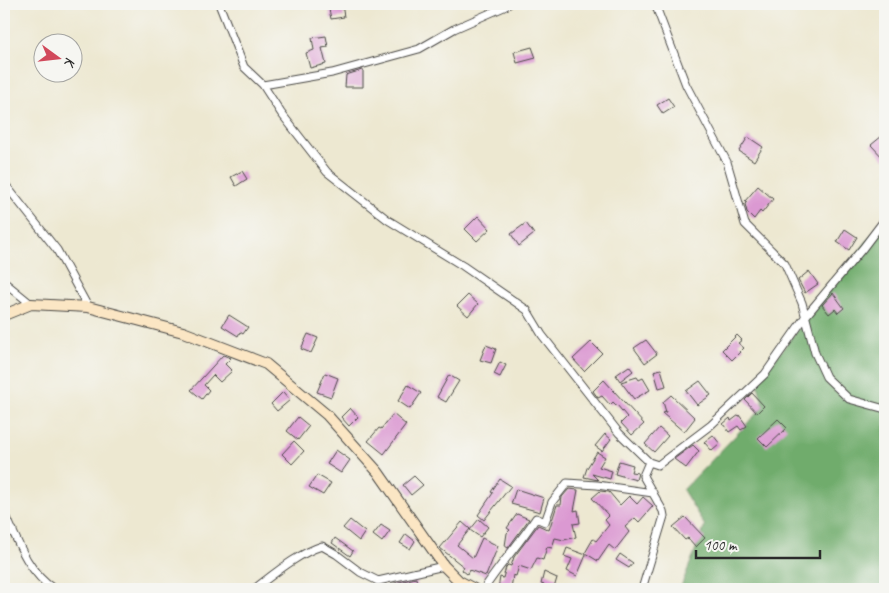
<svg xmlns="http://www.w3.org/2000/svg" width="889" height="593" font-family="Caveat,sans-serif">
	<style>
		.forest { fill: #70ac6c; stroke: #4e6c4c }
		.building { fill: #db99d2 }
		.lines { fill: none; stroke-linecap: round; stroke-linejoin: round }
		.street-casing { stroke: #484744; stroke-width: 9 }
		.secondary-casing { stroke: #484744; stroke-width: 12 }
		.street { stroke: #fff; stroke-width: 7 }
		.secondary { stroke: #fbe6c4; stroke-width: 10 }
	</style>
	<rect width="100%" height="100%" fill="#f6f6f2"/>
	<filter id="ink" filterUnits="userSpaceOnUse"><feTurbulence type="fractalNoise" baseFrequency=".02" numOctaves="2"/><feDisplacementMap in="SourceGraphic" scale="10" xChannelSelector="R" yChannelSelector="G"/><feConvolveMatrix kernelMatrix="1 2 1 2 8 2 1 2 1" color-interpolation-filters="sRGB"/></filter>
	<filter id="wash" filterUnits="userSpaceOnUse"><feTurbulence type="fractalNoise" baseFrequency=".0096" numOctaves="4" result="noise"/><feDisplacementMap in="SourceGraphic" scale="20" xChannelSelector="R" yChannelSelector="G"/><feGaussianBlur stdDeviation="1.12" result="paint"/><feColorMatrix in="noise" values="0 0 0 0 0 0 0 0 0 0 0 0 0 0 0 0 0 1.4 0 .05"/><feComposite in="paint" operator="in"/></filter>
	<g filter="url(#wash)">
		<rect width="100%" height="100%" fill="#ede8d1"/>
		<path class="forest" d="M885 218V589H680L705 526 683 490 764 406 757 382Z"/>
		<g id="blocks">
			<path class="building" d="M328 4H342L344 17 331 19Z
				M326 36 328 47 322 48 326 64 310 68 306 53 314 50 312 38Z
				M532 47 536 58 517 63 514 52Z
				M362 70H363V87H345L346 75Z
				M668 98 674 107 663 114 657 105Z
				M882 136 885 140V160L871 145Z
				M748 137 763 147 754 161 739 151Z
				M242 171 247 179 236 186 231 177Z
				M758 186 773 199 762 213 760 211 754 219 747 212 745 204 747 202 745 201Z
				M478 216 490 229 477 241 465 229Z
				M526 223 534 234 519 246 511 234Z
				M845 229 857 237 849 250 837 242Z
				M809 271 818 284 805 293 798 280Z
				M833 293 844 308 838 313 835 309 829 314 822 305Z
				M468 295 478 304 468 316 457 306Z
				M229 315 248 327 243 334 240 332 238 336 222 326Z
				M308 334 318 338 311 353 301 349Z
				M737 335 742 340 738 343 744 348 732 360 722 350Z
				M646 340 657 354 645 363 634 348Z
				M591 342 602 353 584 371 573 359Z
				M486 345 496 349 491 363 480 360Z
				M223 355 231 358 225 364 232 371 220 382 213 375 204 385 209 390 202 399 191 390Z
				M500 362 506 365 500 377 494 374Z
				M629 366 633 371 620 381 616 375Z
				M661 369 666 386 659 388 654 371Z
				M325 373 338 378 331 397 317 392Z
				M449 375 459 381 446 402 437 397Z
				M637 377 639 380 643 378 650 390 634 399 621 382Z
				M604 380 644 424 632 435 621 423 627 417 617 405H616L613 402 610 405 602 396 598 398 593 391Z
				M700 381 711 395 697 405 686 391Z
				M408 385 421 393 410 409 398 401Z
				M283 392 290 400 277 411 271 404Z
				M752 393 764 406 757 413 745 400Z
				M671 395 695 418 684 432 662 413 666 412 663 402Z
				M350 408 358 417 349 426 341 417Z
				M393 414 406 425 384 454 368 441 379 428 381 429Z
				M739 415 747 426 741 430 738 426 729 432 723 424 730 418 731 421Z
				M298 417 309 426 298 440 287 431Z
				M778 419 787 428 767 447 758 438Z
				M659 428 668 436 654 452 645 444Z
				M605 434 611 439 602 451 595 446Z
				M713 435 720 444 712 451 704 442Z
				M294 441 304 451 292 464 282 454Z
				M693 445 699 451 686 468 674 459Z
				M336 450 350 460 341 473 327 464Z
				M597 452 605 457 599 467 612 471 610 479 592 474 598 480 584 477 587 468Z
				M619 461 633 465 631 472 638 473 636 480 615 474Z
				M317 475 331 483 323 495 309 487Z
				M414 476 423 485 411 495 403 485Z
				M500 479 511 486 484 520 478 515 493 493 491 492Z
				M516 489 544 498 540 512 511 504Z
				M569 489 578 490 574 511 578 510 580 523 573 524 576 537 564 540 555 538 552 548 547 547 543 560 537 558 531 570 519 566 516 576 513 575 511 589H498L500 577 503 578 506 567 508 565 511 566 514 557 538 525 549 530 557 505H561L562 497Z
				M600 491 609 492 620 505 629 496 637 504 643 497 653 506 639 522 635 518 625 527 629 532 615 550 609 545 598 561 585 553 593 539 596 541 609 525 605 520 609 516 592 498Z
				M517 514 529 519 508 548 505 546 507 533 510 530 507 528Z
				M685 517 705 538 696 547 688 538 685 540 673 527Z
				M479 519 488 527 480 537 470 530Z
				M350 520 365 532 359 541 343 528Z
				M462 522 470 529 457 545 473 558 482 538 498 546 486 576 469 570 467 574 462 570 464 567 440 548Z
				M381 525 390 531 382 542 373 535Z
				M406 534 415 541 410 549 400 543Z
				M335 538 353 551 350 556 332 543Z
				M567 548 586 555 577 576 567 571 572 559 564 556Z
				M620 554 633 563 629 568 616 560Z
				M544 572 557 578 554 588 541 584Z
				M416 578 418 589H392L391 584Z"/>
		</g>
	</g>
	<g filter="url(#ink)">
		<use href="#blocks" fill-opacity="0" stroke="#484744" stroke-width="1"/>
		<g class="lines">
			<defs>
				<path id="street" d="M219 4 244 67 263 85 281 113 327 172 388 220 463 266 527 310 542 335 619 433 649 462 658 465 711 425 765 374 805 317 863 248 885 219
					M655 4 686 85 727 162 745 224 785 264 802 303 815 353 826 377 849 399 885 409
					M263 85 332 73 419 49 454 29 504 7 509 4
					M4 183 57 250 88 307
					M4 282 31 304
					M4 511C16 538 28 573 54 589
					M4 533 13 530
					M254 589C274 574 299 553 322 546L336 554 360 572 378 581 444 566
					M484 589C500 564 520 543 536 518L545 522 552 502 567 483 597 485 653 493
					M642 589 664 516 663 511 643 476 649 462"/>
				<path id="secondary" d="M4 315 31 304 88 307 183 332 266 364 327 415 378 472 444 566 459 581 474 589"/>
			</defs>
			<use href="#street" class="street-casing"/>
			<use href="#secondary" class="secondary-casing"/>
			<use href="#street" class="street"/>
			<use href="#secondary" class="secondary"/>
		</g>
	</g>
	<rect width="889" height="593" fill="none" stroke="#f6f6f2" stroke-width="20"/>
	<g transform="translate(58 58) rotate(105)"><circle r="24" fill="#f6f6f2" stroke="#a5a5a2"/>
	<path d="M0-4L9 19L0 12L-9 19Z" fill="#d1495b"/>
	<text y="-8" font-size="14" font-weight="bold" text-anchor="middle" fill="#2b2b2b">K</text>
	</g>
	<path d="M696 550v8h124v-8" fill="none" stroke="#2b2b2b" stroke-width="2.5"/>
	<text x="704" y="550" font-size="15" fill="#2b2b2b" stroke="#f6f6f2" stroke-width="4" paint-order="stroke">100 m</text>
</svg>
